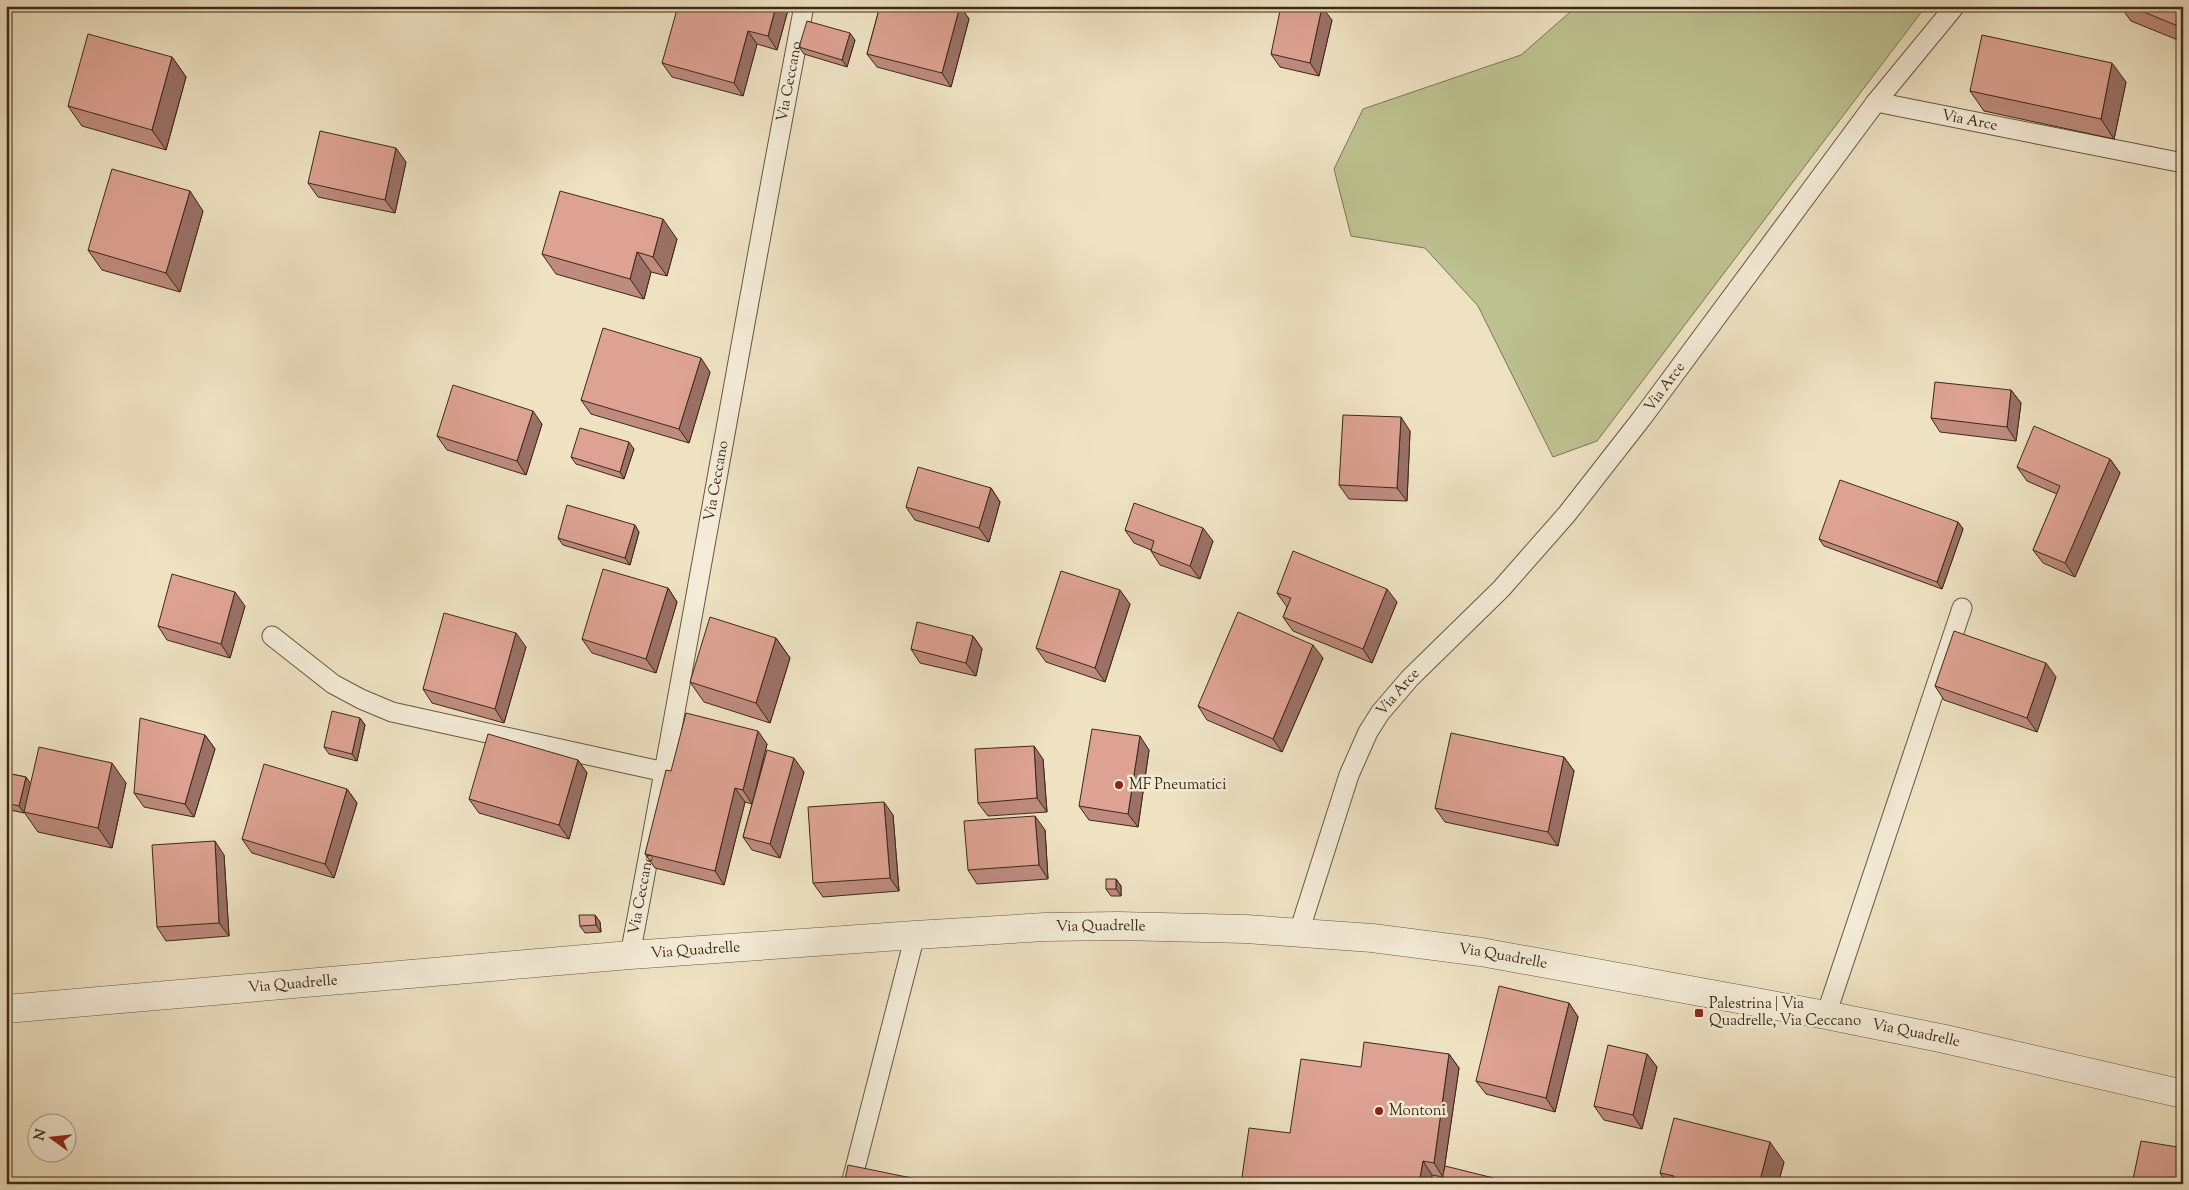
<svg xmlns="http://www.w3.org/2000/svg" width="2189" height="1190" font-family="'Sorts Mill Goudy',serif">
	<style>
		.green { fill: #bdc290; stroke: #7c7652 }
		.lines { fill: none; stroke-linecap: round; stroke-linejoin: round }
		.service-casing { stroke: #68583f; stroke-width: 21 }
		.tertiary-casing { stroke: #68583f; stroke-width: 29 }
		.service { stroke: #f4ecd8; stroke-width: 19 }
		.tertiary { stroke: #f4ecd8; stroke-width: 28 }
		.wall { fill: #be8b7e; stroke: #3c2a13 }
		.shaded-wall { fill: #9b7167; stroke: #3c2a13 }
		.building { fill: #dda293; stroke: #3c2a13 }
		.poi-dot { fill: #8f2418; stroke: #f4ecd8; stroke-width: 2 }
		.labels { text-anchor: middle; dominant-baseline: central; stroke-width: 5; stroke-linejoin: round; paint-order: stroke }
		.street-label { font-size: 15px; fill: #3c2a13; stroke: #f4ecd8 }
		.poi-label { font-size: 15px; fill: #3c2a13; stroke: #f4ecd8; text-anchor: start }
	</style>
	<rect width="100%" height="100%" fill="#eee2c3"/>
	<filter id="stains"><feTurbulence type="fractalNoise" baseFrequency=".004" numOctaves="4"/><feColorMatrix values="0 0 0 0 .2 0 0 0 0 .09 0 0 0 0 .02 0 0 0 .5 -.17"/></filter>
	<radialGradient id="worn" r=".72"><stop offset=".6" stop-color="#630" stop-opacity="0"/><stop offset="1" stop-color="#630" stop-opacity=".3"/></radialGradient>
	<path class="green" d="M1577 6H1926L1597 441 1553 457 1478 306 1425 248 1351 236 1334 169 1363 109 1521 55Z"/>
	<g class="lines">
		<defs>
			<g id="service">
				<path d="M1876 102 1955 6"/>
				<path d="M272 636 333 684 361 699 392 712 665 772"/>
				<path id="s1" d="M1299 932 1349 775 1368 732 1380 713 1410 678 1501 589 1567 514 1642 418 1876 102 2183 163"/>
				<path id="s2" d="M630 955C690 639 743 322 804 6"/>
				<path d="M1826 1015 1962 608"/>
				<path d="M851 1184 915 935"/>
			</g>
			<g id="tertiary">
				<path id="s3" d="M6 1009 630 955 915 935 1045 927 1118 926 1246 929 1372 938 1481 952 1826 1015 1945 1039 2183 1094"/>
			</g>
		</defs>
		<use href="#service" class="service-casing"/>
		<use href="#tertiary" class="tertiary-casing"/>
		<use href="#service" class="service"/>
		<use href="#tertiary" class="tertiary"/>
	</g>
	<path class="wall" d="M880 6H960L969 19 951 87 877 67 867 54Z
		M2120 6H2183V42L2131 21Z
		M788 10 777 50 757 44 743 96 672 77 662 63Z
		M1332 20 1319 76 1280 67 1271 54Z
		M855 40 847 67 804 54 799 47Z
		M172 57 186 77 166 150 82 126 68 106Z
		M2126 82 2114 139 1984 111 1970 91Z
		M406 162 395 213 318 197 308 183Z
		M203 211 180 292 102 270 88 250Z
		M677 239 667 276 651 272 644 299 556 274 542 254Z
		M710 372 689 443 591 414 581 400Z
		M2011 390 2021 403 2016 441 1940 432 1931 418Z
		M542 424 526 475 447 450 437 436Z
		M1410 431 1407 501 1349 499 1339 485Z
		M634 449 624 479 576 464 571 457Z
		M2110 459 2120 473 2075 577 2043 563 2033 550 2057 494 2027 481 2017 467Z
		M991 488 1000 502 989 542 915 520 906 507Z
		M1958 522 1963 529 1942 589 1824 546 1819 539Z
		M1125 530 1213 541 1200 579 1160 565 1151 551V550L1134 543Z
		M639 532 630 565 563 545 558 538Z
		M668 588 677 602 656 673 592 653 582 639Z
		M1277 593 1397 602 1372 663 1293 631 1283 617 1287 607Z
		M1130 604 1105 682 1046 662 1036 648Z
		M245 606 230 658 167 640 158 626Z
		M973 636 982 649 976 676 920 663 911 649Z
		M776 638 790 658 770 723 704 702 690 682Z
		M526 647 504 723 432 703 423 689Z
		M1323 658 1282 752 1207 720 1198 706Z
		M2056 677 2037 732 1944 700 1935 686Z
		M360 718 365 725 357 761 329 754 324 747Z
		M205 735 215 749 194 817 144 807 134 793Z
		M767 744 756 789 804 772 780 858 752 850 743 837 752 804 745 802 724 885 655 868 645 854 671 771Z
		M1149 750 1138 827 1089 820 1079 806Z
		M1564 757 1574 771 1558 846 1445 822 1435 808Z
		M1043 759 1047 812 988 816 978 803Z
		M578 760 587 773 569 839 479 813 469 799Z
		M6 773 26 777 30 784 126 783 112 848 38 832 24 812 29 792 24 813 6 809Z
		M347 789 357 803 334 878 252 853 242 839Z
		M893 815 899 891 823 897 813 883Z
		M1045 830 1048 879 977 884 968 870Z
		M224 855 229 936 166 941 157 927Z
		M1116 879 1121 886V896H1111L1106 889Z
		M595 915 600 922 601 932 585 933 580 926Z
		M1569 1003 1578 1017 1555 1112 1486 1094 1476 1081Z
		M1449 1054 1459 1068 1443 1177 1432 1175 1431 1184H1241L1290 1133 1361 1067Z
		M1647 1054 1657 1067 1642 1129 1604 1120 1594 1106Z
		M1784 1162 1778 1184H1667L1660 1173Z"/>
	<path class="shaded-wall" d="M776 6H785L788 10 777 50 768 36Z
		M960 6 969 19 951 87 942 73Z
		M1322 7 1332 20 1319 76 1310 63Z
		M748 31 757 44 743 96 734 83Z
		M850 33 855 40 847 67 842 60Z
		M172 57 186 77 166 150 152 130Z
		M2112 63 2126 82 2114 139 2101 119Z
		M396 148 406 162 395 213 385 200Z
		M190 191 203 211 180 292 166 273Z
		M663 219 677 239 667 276 653 257Z
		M637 252 651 272 644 299 630 279Z
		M701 358 710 372 689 443 679 429Z
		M2011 390 2021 403 2016 441 2007 427Z
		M533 411 542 424 526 475 517 461Z
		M1401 417 1410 431 1407 501 1397 488Z
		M629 442 634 449 624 479 620 472Z
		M2110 459 2120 473 2075 577 2065 563Z
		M991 488 1000 502 989 542 979 528Z
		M1958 522 1963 529 1942 589 1937 582Z
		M635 525 639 532 630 565 625 558Z
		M1203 528 1213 541 1200 579 1190 566Z
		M668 588 677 602 656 673 646 659Z
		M1387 589 1397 602 1372 663 1363 649Z
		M1120 590 1130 604 1105 682 1095 668Z
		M235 592 245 606 230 658 221 644Z
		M516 633 526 647 504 723 495 709Z
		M973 636 982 649 976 676 966 663Z
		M776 638 790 658 770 723 756 703Z
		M1313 645 1323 658 1282 752 1273 739Z
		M2046 663 2056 677 2037 732 2027 718Z
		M6 692 10 697 6 705Z
		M360 718 365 725 357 761 352 754Z
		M758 731 767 744 752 804 743 790Z
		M205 735 215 749 194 817 185 804Z
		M1140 736 1149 750 1138 827 1128 814Z
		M1034 746 1043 759 1047 812 1037 798Z
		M1564 757 1574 771 1558 846 1548 832Z
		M794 758 804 772 780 858 770 844Z
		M578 760 587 773 569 839 559 825Z
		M112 763 126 783 112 848 98 828Z
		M26 777 31 784 24 813 19 806Z
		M735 788 745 802 724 885 715 871Z
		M347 789 357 803 334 878 325 864Z
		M884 802 893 815 899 891 890 878Z
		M1035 816 1045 830 1048 879 1039 865Z
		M215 841 224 855 229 936 219 923Z
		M1116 879 1121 886V896L1116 889Z
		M595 915 600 922 601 932 596 925Z
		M1569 1003 1578 1017 1555 1112 1546 1098Z
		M1449 1054 1459 1068 1443 1177 1434 1163Z
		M1647 1054 1657 1067 1642 1129 1633 1115Z
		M1770 1142 1784 1162 1778 1184H1759Z
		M1423 1161 1432 1175 1431 1184H1419Z"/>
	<path class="building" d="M678 6H776L768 36 748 31 734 83 662 63Z
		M880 6H960L942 73 867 54Z
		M1281 6 1322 7 1310 63 1271 54Z
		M2129 6H2183V28Z
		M807 21 850 33 842 60 799 47Z
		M88 34 172 57 152 130 68 106Z
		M1982 35 2112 63 2101 119 1970 91Z
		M320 131 396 148 385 200 308 183Z
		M112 169 190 191 166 273 88 250Z
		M560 191 663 219 653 257 637 252 630 279 542 254Z
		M603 328 701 358 679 429 581 400Z
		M1935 382 2011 390 2007 427 1931 418Z
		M453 385 533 411 517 461 437 436Z
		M1343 415 1401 417 1397 488 1339 485Z
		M2034 426 2110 459 2065 563 2033 550 2060 486 2017 467Z
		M580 428 629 442 620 472 571 457Z
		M918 467 991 488 979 528 906 507Z
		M1840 480 1958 522 1937 582 1819 539Z
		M1134 503 1203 528 1190 566 1151 551 1154 541 1125 530Z
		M567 505 635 525 625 558 558 538Z
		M1293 551 1387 589 1363 649 1283 617 1291 598 1277 593Z
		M603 569 668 588 646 659 582 639Z
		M1061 571 1120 590 1095 668 1036 648Z
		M172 574 235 592 221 644 158 626Z
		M1238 612 1313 645 1273 739 1198 706Z
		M444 613 516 633 495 709 423 689Z
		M710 617 776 638 756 703 690 682Z
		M917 622 973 636 966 663 911 649Z
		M1954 631 2046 663 2027 718 1935 686Z
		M332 711 360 718 352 754 324 747Z
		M686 713 758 731 743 790 735 788 715 871 645 854 666 770 671 771Z
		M140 718 205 735 185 804 134 793Z
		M1092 729 1140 736 1128 814 1079 806Z
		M1451 733 1564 757 1548 832 1435 808Z
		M488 734 578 760 559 825 469 799Z
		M1034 746 1037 798 978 803 975 749Z
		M39 747 112 763 98 828 24 812Z
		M767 750 794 758 770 844 743 837Z
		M264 764 347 789 325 864 242 839Z
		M6 773 26 777 19 806 6 803Z
		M884 802 890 878 813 883 808 807Z
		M1035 816 1039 865 968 870 964 821Z
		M215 841 219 923 157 927 152 845Z
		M1106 879H1116V889H1106Z
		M579 915H595L596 925 580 926Z
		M1499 986 1569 1003 1546 1098 1476 1081Z
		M1364 1042 1449 1054 1434 1163 1423 1161 1419 1184H1241L1249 1128 1290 1133 1301 1059 1361 1067Z
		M1608 1045 1647 1054 1633 1115 1594 1106Z
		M1674 1118 1770 1142 1759 1184H1672L1674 1176 1660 1173Z
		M2141 1141 2183 1148V1184H2132Z
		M848 1165 941 1184H844Z
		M1445 1166 1518 1184H1441Z"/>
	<g class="poi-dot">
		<circle cx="1119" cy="785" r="5"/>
		<rect x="1694" y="1008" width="10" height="10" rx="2.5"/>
		<circle cx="1379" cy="1111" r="5"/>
	</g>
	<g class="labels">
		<g class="street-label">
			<text stroke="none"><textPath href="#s2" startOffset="888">Via Ceccano</textPath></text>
			<text stroke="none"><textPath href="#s1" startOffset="1118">Via Arce</textPath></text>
			<text stroke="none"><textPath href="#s1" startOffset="668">Via Arce</textPath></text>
			<text stroke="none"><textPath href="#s2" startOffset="482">Via Ceccano</textPath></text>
			<text stroke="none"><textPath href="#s1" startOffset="262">Via Arce</textPath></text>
			<text stroke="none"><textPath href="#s2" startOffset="62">Via Ceccano</textPath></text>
			<text stroke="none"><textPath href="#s3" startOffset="1098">Via Quadrelle</textPath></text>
			<text stroke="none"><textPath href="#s3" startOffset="692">Via Quadrelle</textPath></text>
			<text stroke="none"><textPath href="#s3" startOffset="1502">Via Quadrelle</textPath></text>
			<text stroke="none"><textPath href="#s3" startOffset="288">Via Quadrelle</textPath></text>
			<text stroke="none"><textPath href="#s3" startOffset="1922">Via Quadrelle</textPath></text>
		</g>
		<g class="poi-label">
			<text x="1129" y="785">MF Pneumatici</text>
			<text x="1709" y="1004">Palestrina | Via<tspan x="1709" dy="17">Quadrelle, Via Ceccano</tspan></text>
			<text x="1389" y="1111">Montoni</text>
		</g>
	</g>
	<rect width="2189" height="1190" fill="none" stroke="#eee2c3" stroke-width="25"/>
	<rect x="8" y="8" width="2174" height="1175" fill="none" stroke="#3c2a13" stroke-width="2.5"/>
	<rect x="12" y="12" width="2164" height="1165" fill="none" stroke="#3c2a13"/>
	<g transform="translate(52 1138) rotate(285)"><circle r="24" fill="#f4ecd8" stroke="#aa9e89"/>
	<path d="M0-4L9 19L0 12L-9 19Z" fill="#8f2418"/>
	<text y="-8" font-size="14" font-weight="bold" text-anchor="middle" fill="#3c2a13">N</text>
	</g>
	<rect width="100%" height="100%" filter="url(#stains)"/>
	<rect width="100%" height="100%" fill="url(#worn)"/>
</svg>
